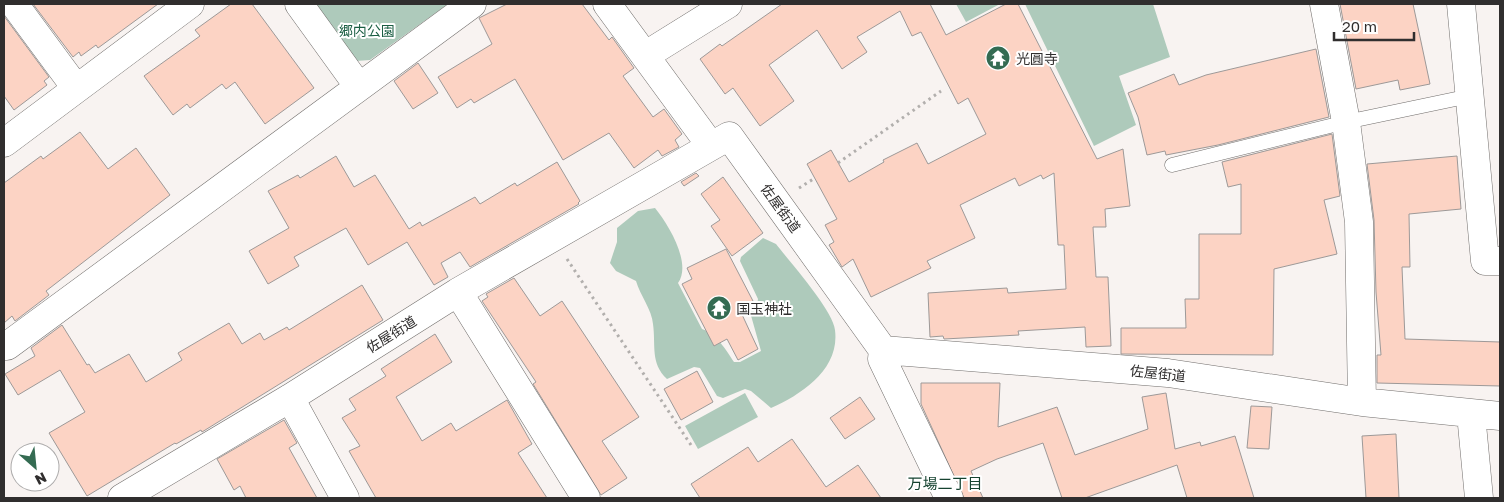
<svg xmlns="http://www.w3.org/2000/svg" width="1504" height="502" font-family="'Golos Text','Noto Sans JP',sans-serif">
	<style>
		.green { fill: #aecabb }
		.building { fill: #fcd3c4; stroke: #9d9998 }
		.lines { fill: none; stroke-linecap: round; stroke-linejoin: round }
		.service-casing { stroke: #716e6c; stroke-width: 15 }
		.minor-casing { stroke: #716e6c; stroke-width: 29 }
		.path { stroke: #b2afad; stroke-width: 3; stroke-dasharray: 2.5 4; stroke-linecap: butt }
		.service { stroke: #fff; stroke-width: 14 }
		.minor { stroke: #fff; stroke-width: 28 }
		.labels { text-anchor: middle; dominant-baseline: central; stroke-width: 4; stroke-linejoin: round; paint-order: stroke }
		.park-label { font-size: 14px; fill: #1b5e43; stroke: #fff }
		.poi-label { font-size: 14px; fill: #302e2e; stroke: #fff; text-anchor: start }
		.street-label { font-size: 14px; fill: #302e2e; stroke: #fff }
		.neighbourhood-label { font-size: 15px; fill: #164330; stroke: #fff }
	</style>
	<rect width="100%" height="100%" fill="#f8f3f1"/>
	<path class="green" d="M315 4H448L370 60 356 61Z
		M956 4H1000L966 22Z
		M1025 4H1153L1170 57 1119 76 1136 125 1094 146Z
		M655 208C669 225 692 264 678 283L702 329C716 333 726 350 734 362H740L761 351 750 312 757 305 758 299 740 261 741 257 763 238 776 244C789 261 833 310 835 330 840 369 802 394 771 408L751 391 745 389 723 398 717 396 700 368 694 367 667 379C650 363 656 346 653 324 652 310 640 295 636 281L616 271 610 263 617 242V228L638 211Z
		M745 393 758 417 698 449 685 426Z"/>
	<path class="building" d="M33 4H158L98 48 96 45 81 56 79 52 73 57Z
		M231 4H252L314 88 265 124 235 82 226 89 222 84 190 108 187 104 173 115 144 76 200 36 195 30Z
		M507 4H582L609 40 612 37 634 68 623 76 653 117 664 109 682 134 675 140 679 147 662 156 658 150 634 168 609 133 563 160 515 79 474 103 471 99 457 108 438 77 492 44 479 18Z
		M782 4H930L946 35 1006 4H1018L1097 159 1123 149 1130 206 1105 209 1106 227H1093L1096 277H1108L1111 346 1086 347 1085 327 1018 331 1019 335 944 339 943 336 930 337 928 293 1007 288 1008 293 1066 289 1064 245H1058L1054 173 1043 179 1041 175 1019 186 1015 178 960 205 975 238 927 261 931 268 871 297 853 259 842 267 829 245 834 242 825 225 837 219 807 164 831 150 849 182 884 162 883 160 917 143 928 164 986 134 968 98 958 104 921 32 912 36 900 11 857 37 867 52 842 69 817 30 769 65 794 101 760 126 733 88 725 94 700 59 720 44 722 46Z
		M1340 4H1413L1430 84 1400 90 1398 80 1356 89Z
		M4 16 49 77 44 81 47 85 14 110 4 96Z
		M1316 49 1329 117 1218 145 1166 155 1165 151 1147 155 1138 117 1128 93 1174 74 1179 85 1206 75Z
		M418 63 438 93 413 109 394 81Z
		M80 132 108 169 136 148 170 195 46 291 49 295 15 321 12 316 4 323V183L41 156 43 159Z
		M1332 134 1340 196 1324 200 1337 254 1274 269 1273 355 1121 354V328H1186L1185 299H1199V234H1241V184L1228 187 1222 162Z
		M336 156 354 187 375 175 409 229 420 222 422 226 475 197 480 204 515 183 517 186 557 162 580 201 578 203 579 204 470 267 460 252 441 263 448 277 434 285 407 242 368 265 346 228 294 257 299 266 268 284 249 251 289 228 268 191 298 175 300 178Z
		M1457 156 1461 209 1409 214 1410 267H1402L1405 339 1500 342V386L1377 383V355H1381L1376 292 1374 220 1367 164Z
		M696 173 699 176 684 186 681 182Z
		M723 177 763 233 732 256 711 226 720 220 701 194Z
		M726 249 753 301 739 308 758 349 738 360 727 339 714 346 682 284 692 279 687 268Z
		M514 278 540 316 562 301 639 417 602 441 627 478 601 495 533 384 536 382 482 301 488 297 486 294Z
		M362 285 383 320 202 432 201 430 176 444 175 443 87 496 49 433 85 412 60 370 18 395 5 374 35 356 31 348 62 325 87 365 89 364 95 373 129 354 146 382 182 360 178 353 229 323 242 344 260 333 264 340 287 327 289 330Z
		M435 334 452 362 396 397 422 441 451 423 456 431 507 400 532 444 518 453 547 498H376L349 451 360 446 342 418 356 410 349 399 386 376 381 369Z
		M697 371 713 402 681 420 664 389Z
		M921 383H1000L998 427 1057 407 1075 455 1148 429 1142 397 1166 393 1175 449 1200 442 1201 446 1235 436 1254 498H1187L1177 465 1085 498H1062L1043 443 997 459 971 471 983 498H964L921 404Z
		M860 397 875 419 845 439 830 418Z
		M1251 406 1272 407 1269 449 1247 448Z
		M284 420 297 443 289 448 317 498H246L240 486 234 490 217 459Z
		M1396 434 1399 498H1366L1362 436Z
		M792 439 826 487 858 465 881 498H700L691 484 748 447 758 462Z"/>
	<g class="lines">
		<defs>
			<path id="service" d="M1172 165 1346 122 1470 96"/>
			<path id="minor" d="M14 4 76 88
				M299 4 359 87
				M607 4 711 146
				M1324 4 1346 122 1359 222 1362 402
				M1461 4 1485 261H1500
				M646 55 728 4
				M4 143 190 4
				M458 292 586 498
				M4 346H7L472 4
				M883 350 882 359 949 498
				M290 398 345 498
				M1471 414 1479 498
				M122 498 290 398 458 292 729 136 883 350 1168 373 1362 402 1500 416"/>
		</defs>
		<use href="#service" class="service-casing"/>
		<use href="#minor" class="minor-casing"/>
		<path class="path" d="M838 163 941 91
			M799 188 815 178
			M567 259 691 445"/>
		<use href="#service" class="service"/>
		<use href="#minor" class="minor"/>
	</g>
	<defs>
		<symbol id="temple-disc" viewBox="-11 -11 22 22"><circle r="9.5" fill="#346b52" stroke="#fff"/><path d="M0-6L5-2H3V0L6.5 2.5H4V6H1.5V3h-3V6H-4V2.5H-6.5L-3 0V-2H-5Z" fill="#fff"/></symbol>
	</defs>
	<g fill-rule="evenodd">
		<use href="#temple-disc" x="984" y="44" width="28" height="28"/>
		<use href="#temple-disc" x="705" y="294" width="28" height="28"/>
	</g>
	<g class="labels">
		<g class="park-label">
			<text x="367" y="30">郷内公園</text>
		</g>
		<g class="poi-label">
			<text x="1016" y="58">光圓寺</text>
			<text x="736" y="308">国玉神社</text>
		</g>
		<g class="street-label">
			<text transform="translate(781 208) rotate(54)">佐屋街道</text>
			<text transform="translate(391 334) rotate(-32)">佐屋街道</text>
			<text transform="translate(1158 373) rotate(6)">佐屋街道</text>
		</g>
		<g class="neighbourhood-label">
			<text x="945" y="483">万場二丁目</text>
		</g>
	</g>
	<rect width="1504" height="502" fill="none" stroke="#302e2e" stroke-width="10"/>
	<g transform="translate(35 467) rotate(153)"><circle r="24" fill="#ffffff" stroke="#acabab"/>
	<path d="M0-4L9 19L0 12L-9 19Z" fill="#346b52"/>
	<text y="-8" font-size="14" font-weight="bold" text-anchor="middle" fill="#302e2e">N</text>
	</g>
	<path d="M1334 32v8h80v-8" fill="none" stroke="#302e2e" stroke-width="2.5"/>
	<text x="1342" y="32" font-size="15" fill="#302e2e" stroke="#ffffff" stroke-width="4" paint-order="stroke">20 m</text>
</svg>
